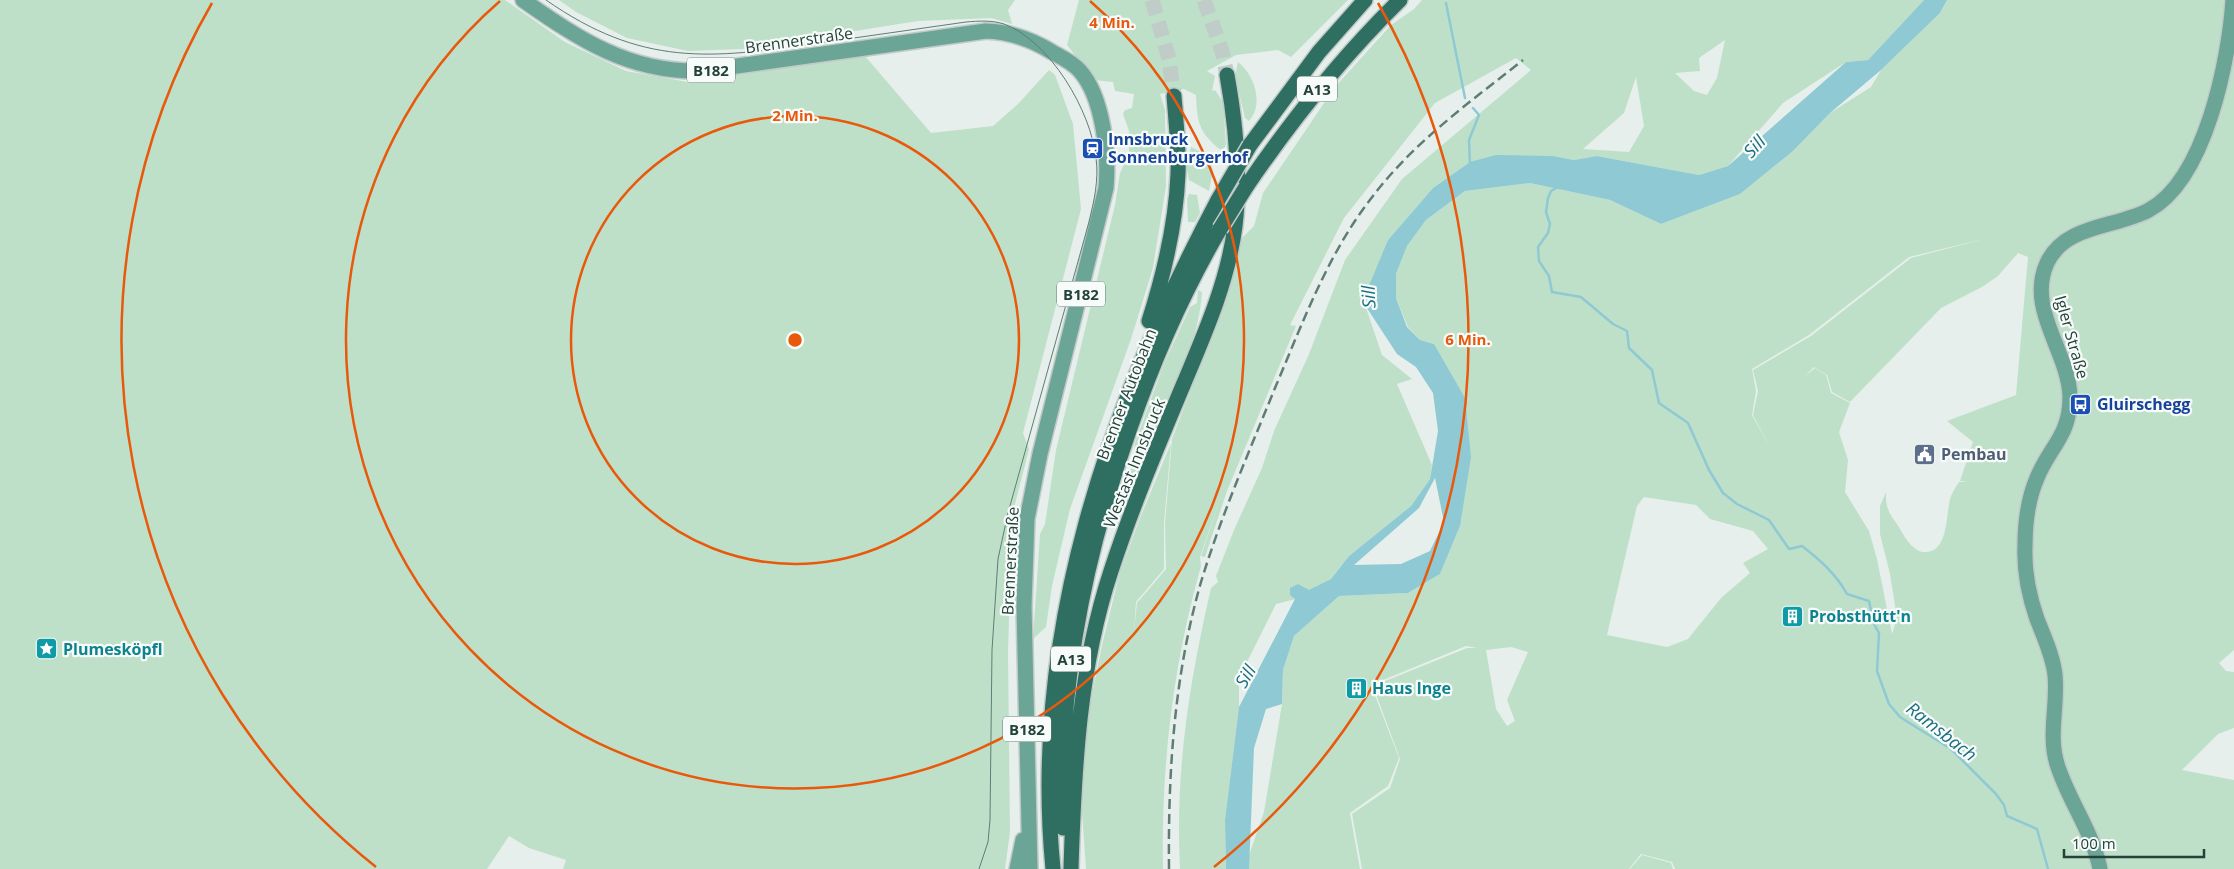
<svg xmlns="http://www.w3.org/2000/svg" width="2234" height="869" font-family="'Open Sans',sans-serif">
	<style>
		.green { fill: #bfe0c8; fill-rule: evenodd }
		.water { fill: #8ec9d4; fill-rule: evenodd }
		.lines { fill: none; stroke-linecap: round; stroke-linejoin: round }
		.stream { stroke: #8ec9d4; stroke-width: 2.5 }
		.highway-tunnel { stroke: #bfccc8; stroke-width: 15; stroke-dasharray: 15 8; stroke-linecap: butt }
		.major-casing { stroke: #c2cac8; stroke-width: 18 }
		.highway-casing { stroke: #c2cac8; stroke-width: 18 }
		.major { stroke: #6aa596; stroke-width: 15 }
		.highway { stroke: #2f6f62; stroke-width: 15 }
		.tram { stroke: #5f7d75; stroke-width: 1 }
		.rail { stroke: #5f7d75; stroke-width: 2.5; stroke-dasharray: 10 5; stroke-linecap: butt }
		.highway-bridge-casing { stroke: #c2cac8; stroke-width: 18; stroke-linecap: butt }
		.highway-bridge { stroke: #2f6f62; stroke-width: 15 }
		.ring { fill: none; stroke: #e8590c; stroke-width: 2.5 }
		.labels { text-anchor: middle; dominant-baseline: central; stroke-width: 4.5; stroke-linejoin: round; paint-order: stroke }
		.shield { fill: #f7fbf9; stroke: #637a73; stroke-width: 1 }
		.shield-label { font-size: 15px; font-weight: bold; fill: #24423a }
		.street-label { font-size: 16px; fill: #24423a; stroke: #f7fbf9 }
		.transit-label { font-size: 16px; font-weight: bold; fill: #164399; stroke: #f7fbf9; text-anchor: start }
		.service-label { font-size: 16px; font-weight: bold; fill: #4e5e75; stroke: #f7fbf9; text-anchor: start }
		.culture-label { font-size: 16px; font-weight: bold; fill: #0d838f; stroke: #f7fbf9; text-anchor: start }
		.water-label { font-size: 18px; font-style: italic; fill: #1c6f80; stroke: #f7fbf9 }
		.centre { fill: #e8590c; stroke: #f7fbf9; stroke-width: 2.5 }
		.ring-label { font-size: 15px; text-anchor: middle; font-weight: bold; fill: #e8590c; stroke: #f7fbf9; stroke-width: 4.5; stroke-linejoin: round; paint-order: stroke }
	</style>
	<rect width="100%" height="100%" fill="#e6efeb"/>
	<path class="green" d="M0 0H505L565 42 626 71 688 82 865 56 931 133 993 126 1018 104 1049 70 1055 75 1073 124 1081 209 1023 433 1029 449 1012 516 1008 652 1010 832 1005 869H563L566 860 529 848 509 836 487 869H0Z
		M559 0H1015L1008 10 1012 24 991 18 918 21 742 49 688 51 627 38 576 12Z
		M1079 0H1348L1291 57 1278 50 1236 55 1207 71 1215 76 1212 91 1215 90 1223 102 1226 145 1222 151C1199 133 1197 123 1196 95L1184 89 1160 94 1165 110 1166 186 1153 268 1131 339 1070 509 1052 586 1046 627 1033 639 1040 534 1045 524 1056 450 1115 205 1120 173 1129 154V131L1123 114 1125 110 1132 108 1134 94 1115 91 1113 82 1094 80 1067 45Z
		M1422 0H1924L1868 60 1846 62 1783 103 1728 166 1699 175 1597 156 1574 160 1553 156 1470 162 1433 188 1388 240 1365 305 1382 355 1412 379 1397 384 1432 465 1430 479 1411 506 1349 556 1331 579 1296 599 1276 604 1239 678V708L1225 820 1226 869H1180C1175 771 1189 684 1211 588L1218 582 1216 576 1234 530 1262 468 1274 431 1309 354 1345 260 1402 179 1531 70 1516 58 1435 103 1344 218 1290 325 1296 326 1227 491 1205 557 1201 556 1221 496 1200 557 1201 566C1173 665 1161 766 1163 869H1086L1081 797 1085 730 1102 645 1120 572 1140 518 1171 443 1164 523V569L1136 602 1134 631 1137 603 1166 569 1165 523 1172 439 1222 308 1238 242 1254 226 1263 193 1335 87 1391 25 1414 9ZM1725 40 1717 78 1707 95 1694 91 1675 73 1700 71 1699 58ZM1636 77 1644 126 1629 152 1583 149 1624 113Z
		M1947 0H2234V650L2219 663 2226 671 2234 672V728L2218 734 2182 770 2234 780V869H1675L1672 862 1641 854 1629 869H1362L1352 814 1390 788 1400 759 1373 686 1467 648H1477L1466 646 1371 685 1399 758 1388 786 1350 813 1360 869H1249L1248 858 1264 812 1282 704 1283 670 1294 636 1339 596 1408 593 1440 574 1460 526 1434 344 1420 340 1408 327 1396 298V274L1407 246 1426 220 1465 191 1530 183 1610 200 1661 224 1740 194 1793 151 1830 113 1871 87 1881 70 1940 13ZM1988 238 1911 258 1811 336 1753 370 1758 391 1753 415 1770 447 1752 415 1756 391 1752 369 1809 335 1909 257ZM2018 253 2028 257 2016 395 1947 421 1973 442 1960 481 1968 482H1959C1956 487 1953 491 1951 496 1945 513 1950 555 1922 552 1914 550 1907 541 1903 534 1894 517 1885 514 1886 492L1880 506V534L1890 574 1897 618 1892 634 1877 559 1869 531 1845 492 1848 460 1839 432 1850 403 1831 393 1826 375 1815 368 1804 377 1814 367 1827 375 1832 392 1850 402 1941 308 1982 287 1998 276ZM1644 497 1696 505 1710 519 1753 531 1768 549 1743 563 1750 573 1721 598 1688 639 1667 647 1607 635 1637 506ZM1511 647 1528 652 1507 700 1515 721 1507 726 1496 709 1486 650Z
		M1238 62C1255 75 1264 105 1249 121L1245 118 1235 76Z
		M1191 147 1209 156 1213 171 1209 191 1189 180 1186 165Z
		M1189 194 1197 195 1200 213 1195 222H1188L1187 199Z
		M1198 290 1202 292C1199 345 1170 395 1146 441V446L1131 482 1129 481 1135 443 1164 364 1190 307 1197 303Z
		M1642 855 1671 863 1673 869H1630Z"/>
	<path class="water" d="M1924 0H1947L1940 13 1881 70 1830 113 1793 151 1740 194 1661 224 1610 200 1530 183 1465 191 1426 220 1407 246 1396 274V298L1407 327 1420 340 1434 344 1465 398 1471 457 1460 526 1440 574 1408 593 1339 596 1294 636 1283 670 1282 704 1266 709 1254 748 1249 869H1226L1225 820 1239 707 1295 599 1290 595V588L1298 584 1309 590 1331 579 1349 556 1411 506 1430 479 1438 431 1433 393 1416 367 1397 354 1365 305 1368 288 1388 240 1433 188 1470 162 1496 155 1553 156 1574 160 1597 156 1699 175 1728 166 1846 62 1868 60ZM1435 478 1444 522 1430 551 1401 564 1354 565 1419 508Z"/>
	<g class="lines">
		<path class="stream" d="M1446 3 1465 98
			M1470 165 1469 140 1479 115 1473 108
			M1558 187 1551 191 1548 198 1546 212 1550 224 1548 233 1538 247 1539 261 1549 276 1552 292 1581 297 1613 324 1627 331 1629 348 1652 370 1659 403 1688 423 1709 470 1723 493 1737 504 1769 520 1789 549 1802 546C1820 560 1836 574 1847 594L1869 601 1874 624 1879 633 1877 671 1889 704 1900 717 1951 749 1996 794 2004 805 2007 816 2037 829 2048 869"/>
		<path class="highway-tunnel" d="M1152 0 1169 59 1174 96
			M1204 0 1222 51 1227 75"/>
		<defs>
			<path id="major" d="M523 0C580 40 630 73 702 71L986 31C1010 32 1031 39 1052 52 1061 57 1072 62 1080 71 1103 97 1109 154 1106 188L1040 454 1027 519 1024 606 1030 869
				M1017 869 1023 840
				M2100 869C2093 832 2068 800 2057 764 2048 735 2058 705 2055 675 2053 656 2044 637 2037 619 2029 596 2024 570 2025 546 2025 523 2028 499 2037 478 2050 446 2070 436 2070 397 2069 352 2026 309 2047 263 2065 224 2116 228 2149 210 2206 179 2229 59 2233 0"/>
			<path id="highway" d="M1250 145 1319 52 1365 0
				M1246 187C1293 118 1340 59 1400 0
				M1149 321C1164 274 1176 224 1178 174 1179 148 1176 122 1174 96
				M1063 828C1057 690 1084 557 1130 428 1154 359 1183 292 1220 229
				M1053 869C1030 633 1109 405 1218 200
				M1071 869C1074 768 1079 668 1111 571 1132 507 1158 445 1184 383 1205 333 1228 281 1235 226 1241 176 1236 125 1227 75"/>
		</defs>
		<use href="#major" class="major-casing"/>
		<use href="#highway" class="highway-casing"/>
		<use href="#major" class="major"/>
		<use href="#highway" class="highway"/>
		<path class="tram" d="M546 0C642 67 710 59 819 43 868 36 917 29 966 22 978 21 992 20 1004 24 1050 41 1091 111 1096 158 1099 180 1094 201 1089 222L1008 513 998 559 992 650 990 820 988 842 979 869"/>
		<path class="rail" d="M1169 869C1168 772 1174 676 1201 582 1221 516 1249 452 1275 388 1303 322 1328 253 1373 196 1414 142 1470 102 1523 60"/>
		<defs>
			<path id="highway-bridge" d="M1218 200 1250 145
				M1220 229 1246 187"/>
		</defs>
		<use href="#highway-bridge" class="highway-bridge-casing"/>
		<use href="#highway-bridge" class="highway-bridge"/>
	</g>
	<g class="ring">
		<circle cx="795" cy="340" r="224"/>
		<path d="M1090 1A449 449 0 1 1 500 1"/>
		<path d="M376 867A673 673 0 0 1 212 3M1378 3A673 673 0 0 1 1214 867"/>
	</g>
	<defs>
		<symbol id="station-square" viewBox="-11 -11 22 22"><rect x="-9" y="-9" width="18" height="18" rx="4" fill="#1a4fb4" stroke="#f7fbf9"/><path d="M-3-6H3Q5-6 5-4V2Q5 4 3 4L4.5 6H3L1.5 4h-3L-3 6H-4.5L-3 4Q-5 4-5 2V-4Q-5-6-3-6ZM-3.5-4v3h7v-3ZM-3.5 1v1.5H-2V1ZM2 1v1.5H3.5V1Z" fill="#fff"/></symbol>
		<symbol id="bus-square" viewBox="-11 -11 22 22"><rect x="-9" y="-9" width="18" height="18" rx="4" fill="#1a4fb4" stroke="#f7fbf9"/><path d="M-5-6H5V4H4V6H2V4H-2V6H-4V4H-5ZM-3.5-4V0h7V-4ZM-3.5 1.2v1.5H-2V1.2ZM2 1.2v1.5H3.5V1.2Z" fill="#fff"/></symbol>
		<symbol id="civic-square" viewBox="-11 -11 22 22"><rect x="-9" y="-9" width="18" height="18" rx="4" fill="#5c6f8a" stroke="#f7fbf9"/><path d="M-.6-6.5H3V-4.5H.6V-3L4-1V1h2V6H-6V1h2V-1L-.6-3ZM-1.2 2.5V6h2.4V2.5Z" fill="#fff"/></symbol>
		<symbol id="building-square" viewBox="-11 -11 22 22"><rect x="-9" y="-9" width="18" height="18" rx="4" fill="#0f9aa8" stroke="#f7fbf9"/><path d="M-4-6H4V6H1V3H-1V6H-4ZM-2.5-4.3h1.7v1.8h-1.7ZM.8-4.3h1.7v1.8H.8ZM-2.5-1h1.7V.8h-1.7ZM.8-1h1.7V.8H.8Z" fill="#fff"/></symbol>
		<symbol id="sight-square" viewBox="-11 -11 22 22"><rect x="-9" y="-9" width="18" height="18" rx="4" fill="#0f9aa8" stroke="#f7fbf9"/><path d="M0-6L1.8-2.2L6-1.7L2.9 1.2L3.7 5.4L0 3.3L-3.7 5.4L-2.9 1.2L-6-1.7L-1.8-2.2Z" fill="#fff"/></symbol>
	</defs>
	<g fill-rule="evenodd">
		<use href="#station-square" x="1080" y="136" width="25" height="25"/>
		<use href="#bus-square" x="2068" y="392" width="25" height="25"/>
		<use href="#civic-square" x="1912" y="442" width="25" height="25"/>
		<use href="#building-square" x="1780" y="604" width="25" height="25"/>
		<use href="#sight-square" x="34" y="636" width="25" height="25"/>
		<use href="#building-square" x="1344" y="676" width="25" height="25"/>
	</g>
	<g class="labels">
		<g class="shield">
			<rect x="687" y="57.5" width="48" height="25" rx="4"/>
			<rect x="1297" y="76.5" width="40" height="25" rx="4"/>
			<rect x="1057" y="281.5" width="48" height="25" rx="4"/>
			<rect x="1051" y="646.5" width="40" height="25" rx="4"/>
			<rect x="1003" y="716.5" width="48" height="25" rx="4"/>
		</g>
		<g class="shield-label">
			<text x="711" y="70">B182</text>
			<text x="1317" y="89">A13</text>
			<text x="1081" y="294">B182</text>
			<text x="1071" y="659">A13</text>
			<text x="1027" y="729">B182</text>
		</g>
		<g class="street-label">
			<text transform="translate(799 40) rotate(-8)">Brennerstraße</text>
			<text transform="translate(2072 337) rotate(74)">Igler Straße</text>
			<text transform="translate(1126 394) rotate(-69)">Brenner Autobahn</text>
			<text transform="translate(1134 463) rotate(-68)">Westast Innsbruck</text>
			<text transform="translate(1010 561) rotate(-87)">Brennerstraße</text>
		</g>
		<g class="transit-label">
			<text x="1108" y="139">Innsbruck<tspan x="1108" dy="18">Sonnenburgerhof</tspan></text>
			<text x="2097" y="404">Gluirschegg</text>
		</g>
		<g class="service-label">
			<text x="1941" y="454">Pembau</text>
		</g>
		<g class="culture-label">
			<text x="1809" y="616">Probsthütt'n</text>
			<text x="63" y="649">Plumesköpfl</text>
			<text x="1372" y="688">Haus Inge</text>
		</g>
		<g class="water-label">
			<text transform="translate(1754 146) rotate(-47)">Sill</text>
			<text transform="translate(1368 297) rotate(-92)">Sill</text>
			<text transform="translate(1245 676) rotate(-59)">Sill</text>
			<text transform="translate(1942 731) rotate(38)">Ramsbach</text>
		</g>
	</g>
	<circle cx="795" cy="340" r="8" class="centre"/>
	<g class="ring-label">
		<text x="1112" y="28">4 Min.</text>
		<text x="795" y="121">2 Min.</text>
		<text x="1468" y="345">6 Min.</text>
	</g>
	<path d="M2064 849v8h140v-8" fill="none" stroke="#24423a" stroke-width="2.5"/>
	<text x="2072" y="849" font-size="15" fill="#24423a" stroke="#f7fbf9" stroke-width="4" paint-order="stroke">100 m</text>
</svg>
